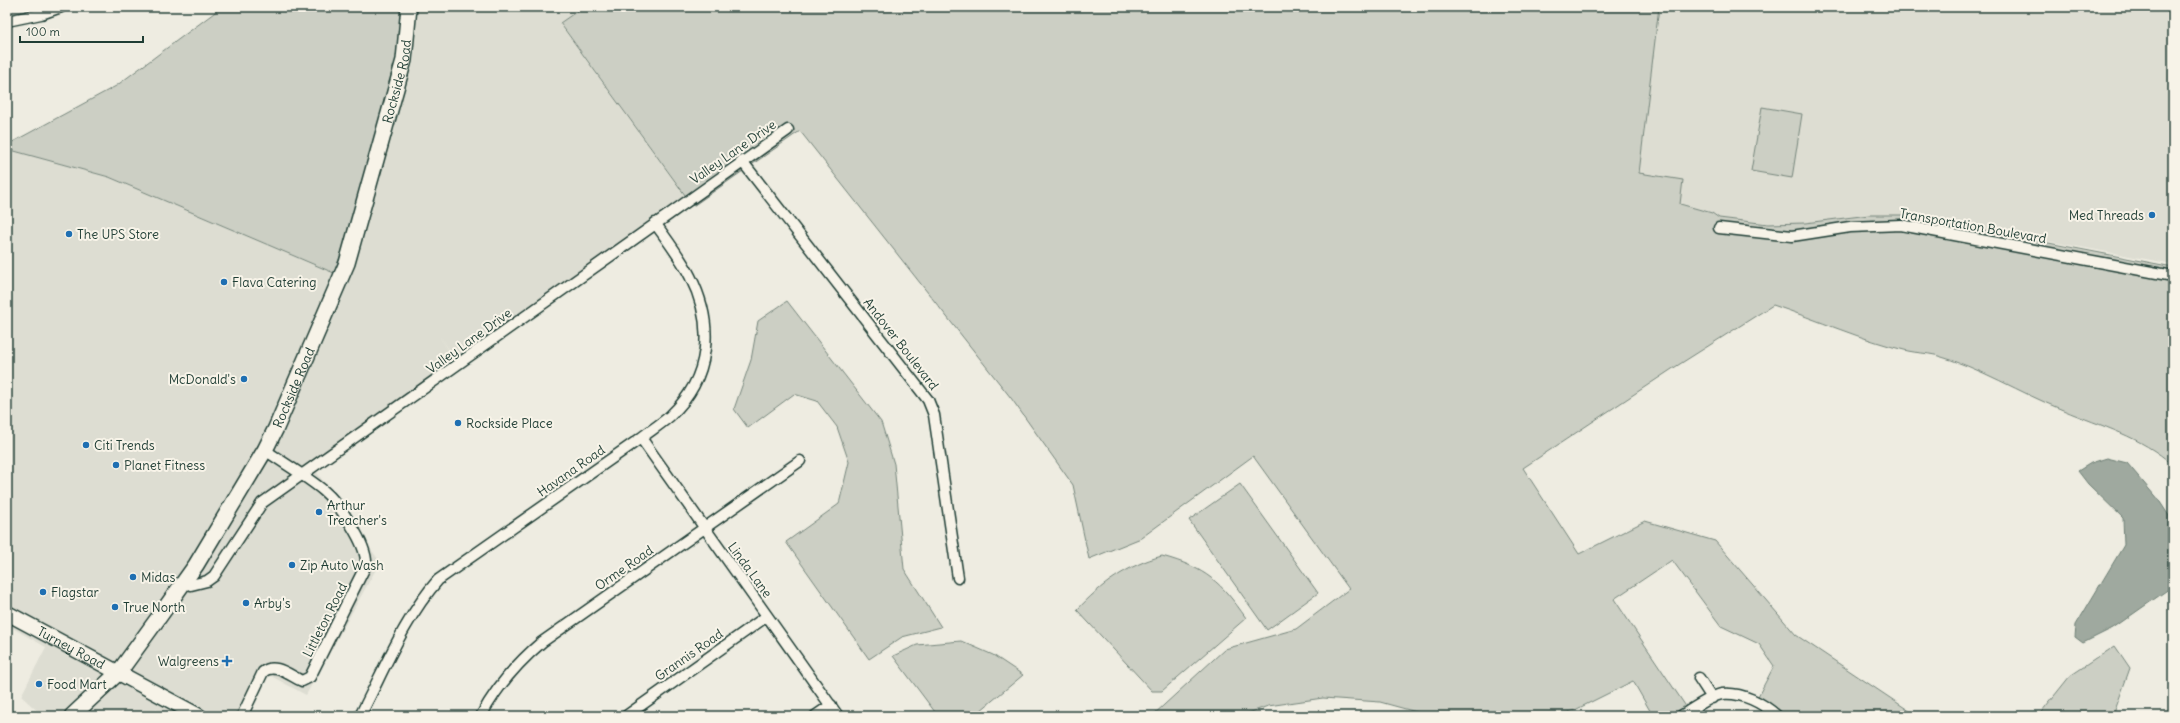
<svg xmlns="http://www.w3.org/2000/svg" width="2180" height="723" font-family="Delius,sans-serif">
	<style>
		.built { fill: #ddddd2 }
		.green { fill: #cccfc4; stroke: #76867c }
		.water { fill: #9fa99f; stroke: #6c7e74 }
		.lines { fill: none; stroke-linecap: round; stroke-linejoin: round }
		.street-casing { stroke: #1f3d34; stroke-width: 13 }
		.secondary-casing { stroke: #1f3d34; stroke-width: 17 }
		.primary-casing { stroke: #1f3d34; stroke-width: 18 }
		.street { stroke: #f7f3e8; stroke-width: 10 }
		.secondary { stroke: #f7f3e8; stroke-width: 14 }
		.primary { stroke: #f7f3e8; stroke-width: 15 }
		.poi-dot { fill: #1f6fb2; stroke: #f7f3e8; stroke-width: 1.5 }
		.labels { text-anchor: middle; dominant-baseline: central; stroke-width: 4; stroke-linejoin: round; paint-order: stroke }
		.street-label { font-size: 13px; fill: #1f3d34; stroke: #f7f3e8 }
		.poi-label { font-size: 13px; fill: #1f3d34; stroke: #f7f3e8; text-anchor: start }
	</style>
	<rect width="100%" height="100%" fill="#eeece1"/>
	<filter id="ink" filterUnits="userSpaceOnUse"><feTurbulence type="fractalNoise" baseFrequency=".025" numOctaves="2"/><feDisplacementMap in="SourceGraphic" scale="8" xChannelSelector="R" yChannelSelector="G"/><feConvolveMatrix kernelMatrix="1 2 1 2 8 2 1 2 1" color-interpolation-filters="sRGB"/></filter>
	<g filter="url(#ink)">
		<path class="built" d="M409 7H583L560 24 688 200 460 364 439 336 461 367 316 471 380 562 306 695 260 670 237 716H170L155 709 150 716H43L21 696 46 647 7 625V149L109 177 334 273 339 259 347 262Z
			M1652 7H2173V264L1903 215H1869L1805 223 1768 224 1719 218 1712 213 1679 204 1639 173Z"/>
		<path class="green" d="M222 7H409L379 149 334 273 109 177 7 149V145L116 86Z
			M583 7H1659L1639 173 1683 180 1680 204 1712 213 1719 218 1768 224 1805 223 1869 215H1903L2173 267V465C2140 436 2103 427 2063 410 2020 393 1980 367 1935 355 1926 353 1917 353 1908 351 1862 340 1818 320 1773 305L1672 369 1523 468 1579 554 1645 521 1715 541 1796 635 1917 716H1777L1755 702 1774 666 1759 644 1721 626 1672 560 1614 599 1689 711 1681 716H1653L1633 681 1575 710 1553 716H1431L1380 702 1323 698 1268 706 1240 716H1152L1225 649 1296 629 1349 589 1253 456 1141 538 1089 559 1073 485 1011 398 800 131 693 206 560 23Z
			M1762 107 1802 114 1792 178 1751 171Z
			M787 301 881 422 894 464 904 569 941 627 902 637 869 659 786 542 839 504 849 462 837 427 817 401 794 394 748 428 734 409 751 360 758 321Z
			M1240 484 1318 593 1267 630 1189 520Z
			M1162 556C1206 568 1221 582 1246 618L1162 691H1152L1077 610C1101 584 1128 565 1162 556Z
			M961 641 993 655 1023 675 974 716H938L893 656 917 645Z
			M2115 646 2130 668 2113 716H2038L2070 676Z"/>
		<path class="water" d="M2107 458 2127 463 2160 502 2173 522V586L2113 628 2083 643 2075 637 2076 625 2124 545 2123 518 2088 484 2078 471 2091 463Z"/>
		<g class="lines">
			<defs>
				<path id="street" d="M7 21 41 14 61 7
					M742 161 928 400 934 415 958 578
					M1719 228 1792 236 1850 227 1901 225 2173 276
					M641 438 838 716
					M185 581 191 585 207 581 214 576 262 503 788 130
					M1699 678 1712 698
					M242 716 263 672C275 662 290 676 302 681L310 677 366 565C368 545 339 504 324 491 306 476 285 464 265 450
					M360 716C384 670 404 619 438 580L641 438C650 431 661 424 670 416 711 378 715 325 690 276 681 258 667 240 655 223
					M481 716C497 686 516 664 542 642L800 461
					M626 716 767 616
					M815 716 831 705
					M1681 716C1691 710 1712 695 1722 694 1742 692 1763 703 1777 716"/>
				<g id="secondary">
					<path id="s1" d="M7 613 199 716"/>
				</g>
				<g id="primary">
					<path id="s2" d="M72 716 119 672 159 617 196 565 265 450 276 428 347 263 404 60 409 7"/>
				</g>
			</defs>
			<use href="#street" class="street-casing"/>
			<use href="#secondary" class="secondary-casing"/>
			<use href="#primary" class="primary-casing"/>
			<use href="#street" class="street"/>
			<use href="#secondary" class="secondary"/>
			<use href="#primary" class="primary"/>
		</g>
	</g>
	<g class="poi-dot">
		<circle cx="2152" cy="215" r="4"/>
		<circle cx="69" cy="234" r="4"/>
		<circle cx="224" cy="282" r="4"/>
		<circle cx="244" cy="379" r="4"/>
		<circle cx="458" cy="423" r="4"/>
		<circle cx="86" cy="445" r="4"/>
		<circle cx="116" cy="465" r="4"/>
		<circle cx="319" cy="512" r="4"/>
		<circle cx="292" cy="565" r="4"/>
		<circle cx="133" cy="577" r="4"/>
		<circle cx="43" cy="592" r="4"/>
		<circle cx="246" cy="603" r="4"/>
		<circle cx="115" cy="607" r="4"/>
		<path d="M225 655h4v4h4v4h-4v4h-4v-4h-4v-4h4z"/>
		<circle cx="39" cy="684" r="4"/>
	</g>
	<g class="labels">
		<g class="street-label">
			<text stroke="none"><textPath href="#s2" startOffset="723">Rockside Road</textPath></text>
			<text transform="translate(733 152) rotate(-35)">Valley Lane Drive</text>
			<text transform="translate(1973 226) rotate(10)">Transportation Boulevard</text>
			<text transform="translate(469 341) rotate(-36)">Valley Lane Drive</text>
			<text transform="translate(901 344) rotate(52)">Andover Boulevard</text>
			<text stroke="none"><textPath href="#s2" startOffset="399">Rockside Road</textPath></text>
			<text transform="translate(571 471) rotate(-35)">Havana Road</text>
			<text transform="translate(624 568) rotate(-35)">Orme Road</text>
			<text transform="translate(750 570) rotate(54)">Linda Lane</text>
			<text transform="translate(325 620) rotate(-63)">Littleton Road</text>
			<text stroke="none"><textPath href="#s1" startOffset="73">Turney Road</textPath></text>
			<text transform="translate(689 655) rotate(-35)">Grannis Road</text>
		</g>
		<g class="poi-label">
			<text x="2144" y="215" text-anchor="end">Med Threads</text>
			<text x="77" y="234">The UPS Store</text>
			<text x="232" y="282">Flava Catering</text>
			<text x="236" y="379" text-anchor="end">McDonald's</text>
			<text x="466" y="423">Rockside Place</text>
			<text x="94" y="445">Citi Trends</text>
			<text x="124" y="465">Planet Fitness</text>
			<text x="327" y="505">Arthur<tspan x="327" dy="15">Treacher's</tspan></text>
			<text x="300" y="565">Zip Auto Wash</text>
			<text x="141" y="577">Midas</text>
			<text x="51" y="592">Flagstar</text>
			<text x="254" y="603">Arby's</text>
			<text x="123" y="607">True North</text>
			<text x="219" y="661" text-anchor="end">Walgreens</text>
			<text x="47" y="684">Food Mart</text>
		</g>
	</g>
	<rect width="2180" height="723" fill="none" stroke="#f7f3e8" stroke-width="24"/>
	<rect x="12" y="12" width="2156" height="699" fill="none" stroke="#1f3d34" stroke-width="1.5" filter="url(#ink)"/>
	<path d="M20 36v6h123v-6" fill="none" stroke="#1f3d34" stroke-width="2"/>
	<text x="26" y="36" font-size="12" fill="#1f3d34" stroke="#f7f3e8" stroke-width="3" paint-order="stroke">100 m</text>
</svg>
